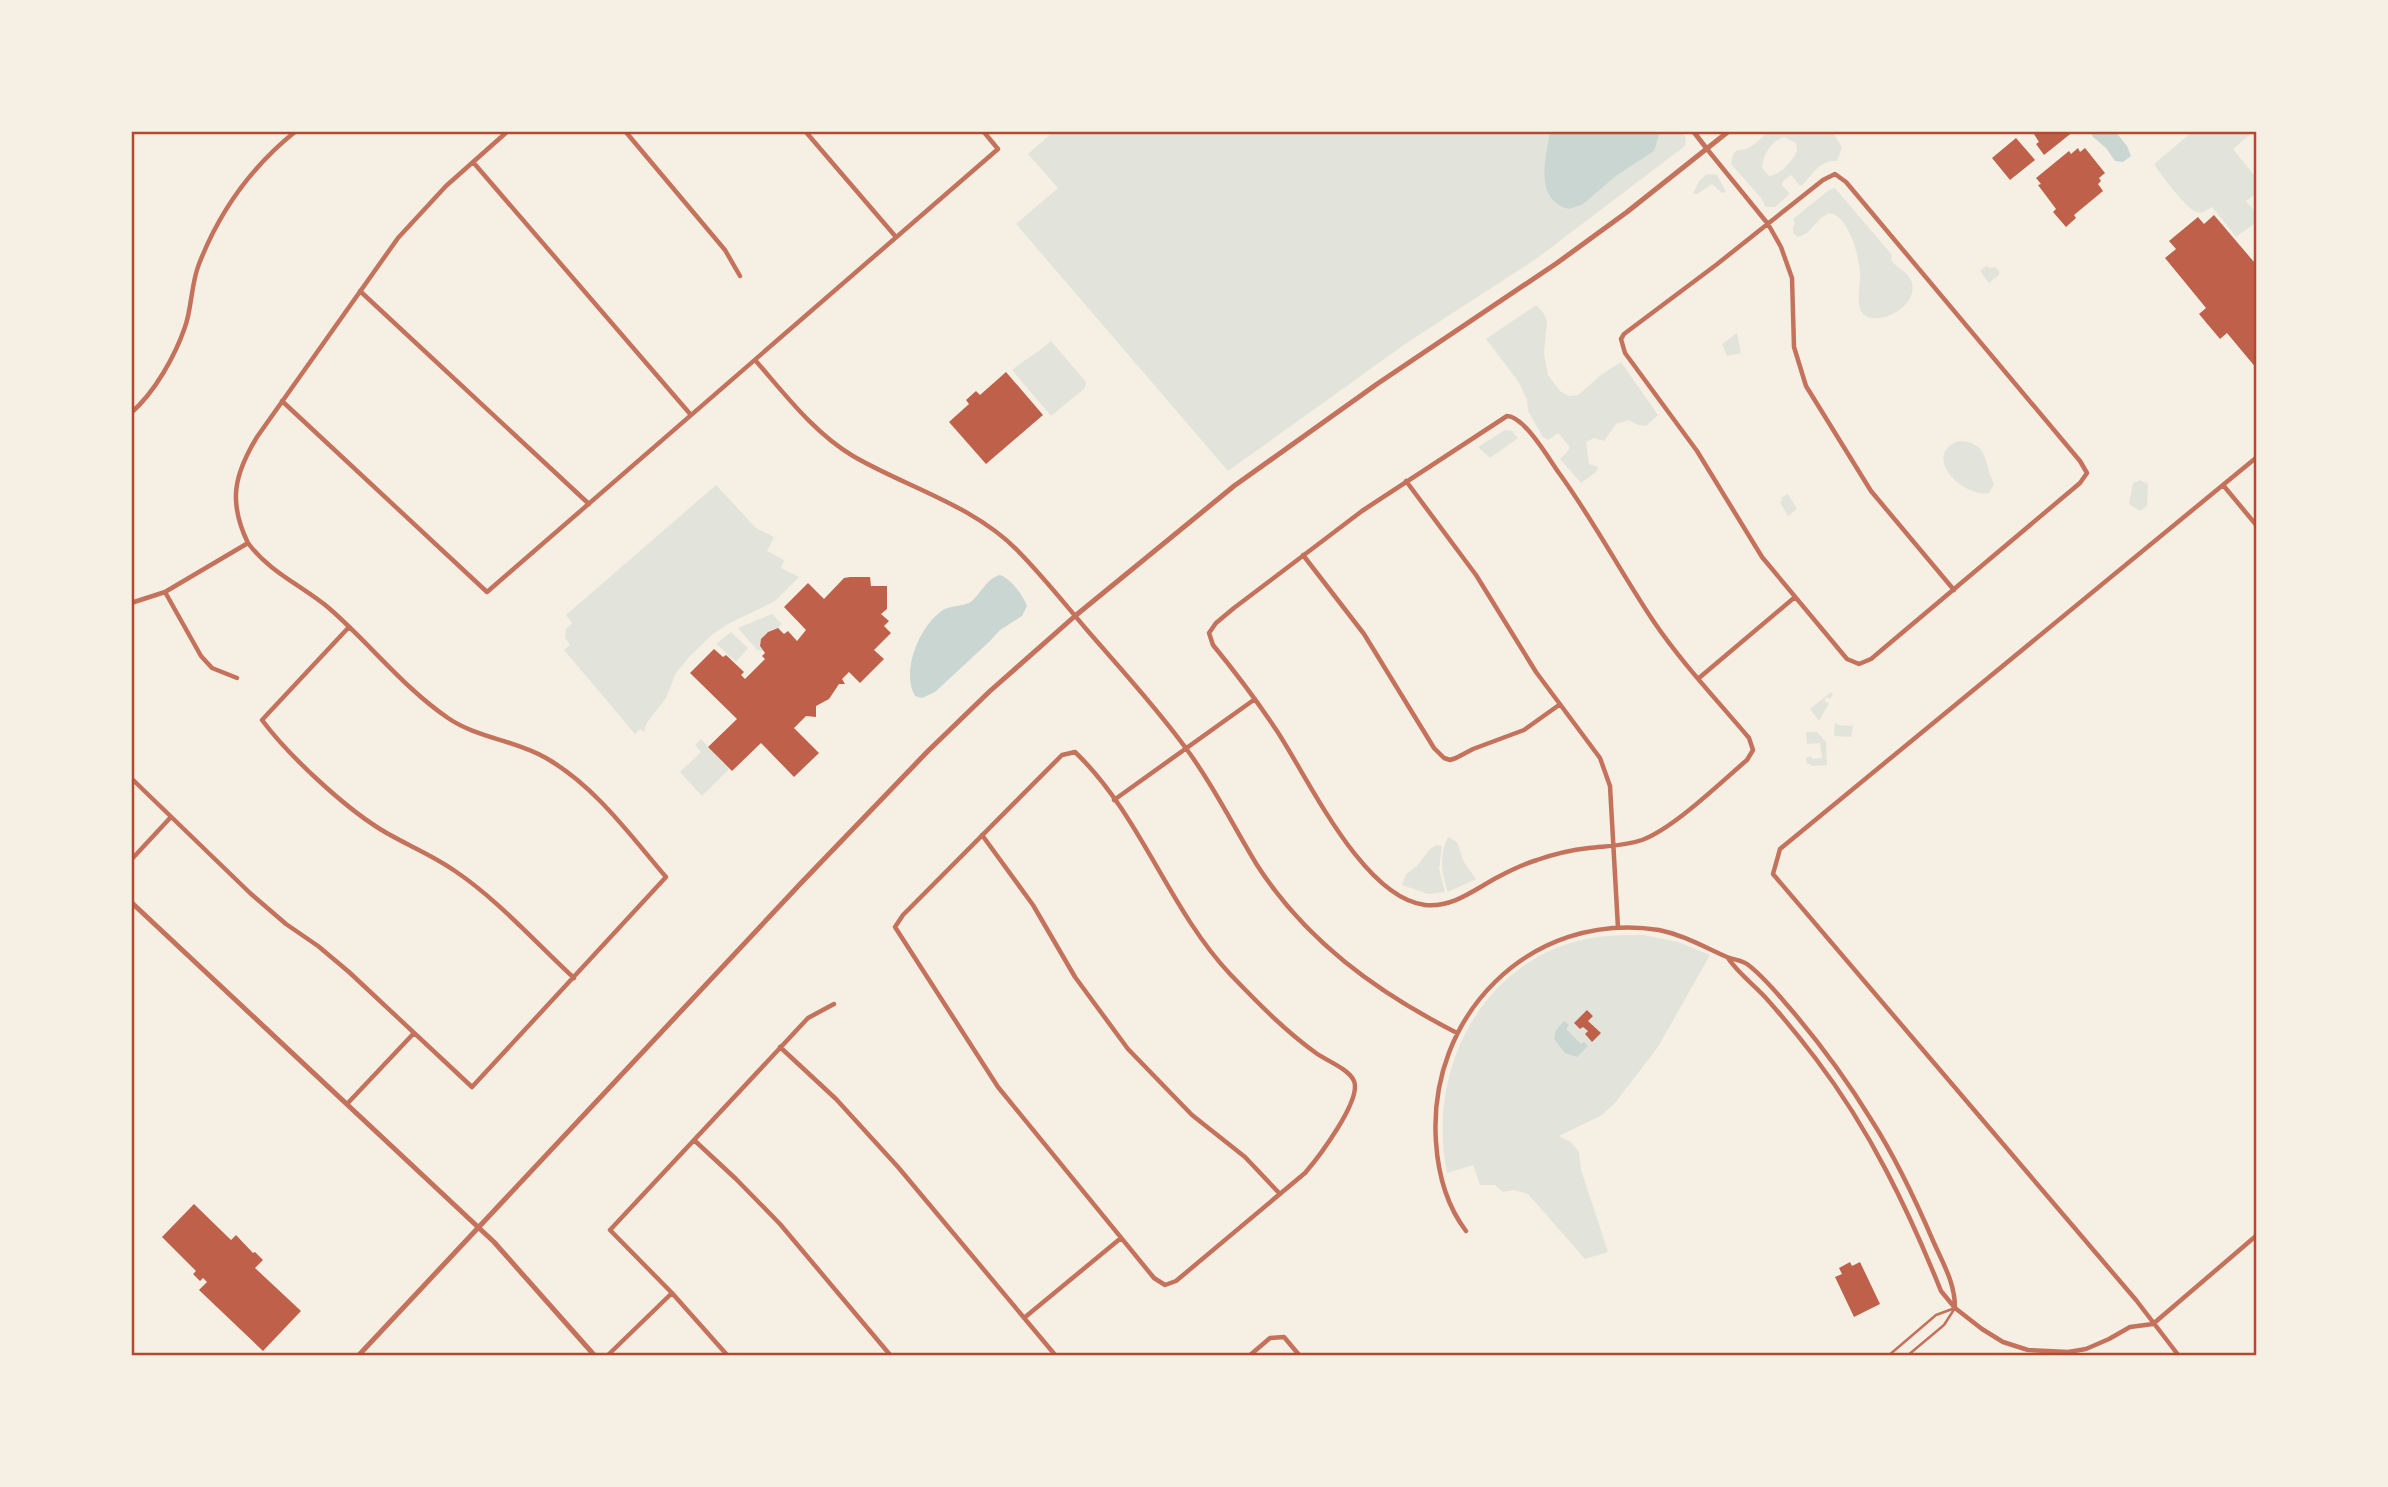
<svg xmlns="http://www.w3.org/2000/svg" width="2388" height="1487" font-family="Barlow,sans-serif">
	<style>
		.green { fill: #e2e4dc; fill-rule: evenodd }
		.water { fill: #c9d6d2 }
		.building { fill: #bf614a }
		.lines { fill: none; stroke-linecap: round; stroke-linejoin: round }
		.service { stroke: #c5725c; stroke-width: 2.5 }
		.minor { stroke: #c5725c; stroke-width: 4.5 }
		.tertiary { stroke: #c5725c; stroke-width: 5 }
		.neatline { fill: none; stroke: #b5482f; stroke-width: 2.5 }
	</style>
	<rect width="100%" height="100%" fill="#f6efe4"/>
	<path class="green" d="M1054 131H1681L1686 138 1685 146 1536 259 1408 342 1228 471 1016 224 1058 188 1028 154Z
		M1768 131H1832L1842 147 1837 161C1819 160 1814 174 1802 185L1800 186 1791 175 1783 181 1782 185 1790 194 1775 207H1766L1761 198 1731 164C1734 145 1738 153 1750 147 1757 143 1763 136 1768 131ZM1784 137 1796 143 1797 151C1792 162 1781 174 1769 176L1762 168C1763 155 1771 141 1784 137Z
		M2193 131H2254L2233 149 2257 179V193L2246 201 2257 214V222L2236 237 2212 207C2207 210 2202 214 2196 212 2187 209 2160 174 2154 164Z
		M1707 174 1717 175 1726 192 1722 193 1712 184 1697 194H1693L1699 181Z
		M1835 188 1892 255 1891 259C1896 269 1909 271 1912 283 1917 303 1891 320 1873 318 1850 316 1862 285 1860 271 1858 254 1849 216 1829 213L1821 218 1807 233 1798 237 1793 233V228L1795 223 1793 219 1829 190Z
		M1986 266 1990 268 1995 267 1999 271V275L1989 283 1980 271Z
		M1536 305 1543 312 1547 321 1544 354 1548 375 1560 391 1569 396 1578 395 1601 375 1621 362 1658 415 1646 426 1638 425 1629 420 1616 424 1604 441 1594 438 1586 442 1589 464 1598 467 1596 472 1581 483 1560 459 1569 450V446L1558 433 1548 440 1543 437 1528 411 1527 400 1518 381 1486 339Z
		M1737 333 1741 353 1727 356 1722 344Z
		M1051 341 1086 382 1085 388 1051 416 1012 370C1025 359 1038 353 1051 341Z
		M1505 430 1512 431 1518 438 1490 458 1478 447Z
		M1958 441C1989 441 1984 464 1994 484L1989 493C1963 498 1921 456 1958 441Z
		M2140 480 2148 484 2147 506 2140 511 2129 504 2133 483Z
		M716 485 756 528 774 537 767 551 784 560 781 568 799 577 775 601 728 624 713 634 690 656 676 673 666 698 646 724 644 732 640 729 635 734 564 650 570 645 565 638 566 629 572 623 566 615Z
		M1788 494 1797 509 1788 516 1780 502 1783 500 1781 498Z
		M772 614 782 624 779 626 780 629C770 626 762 636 760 645L763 651 757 650 738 628Z
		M731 632 748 648 736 662 716 644Z
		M1831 692 1833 695 1830 699 1827 697 1825 699V702L1829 703 1819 721 1810 709Z
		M1835 722 1837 725 1853 726 1851 737 1834 736Z
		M1806 732H1817L1826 742 1827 765 1811 766V764H1807L1806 758 1811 756 1812 759 1822 758 1820 743 1807 744Z
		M701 739 729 769 702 796 680 772 701 752 695 745Z
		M1448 837 1457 842 1464 862 1476 879 1448 892C1441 872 1439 857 1448 837Z
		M1436 845 1442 846 1439 868 1445 892 1428 894 1402 885 1406 874 1417 866 1429 850Z
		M1644 935 1678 942 1710 955 1658 1047 1615 1103 1602 1115 1559 1136 1571 1142 1579 1152 1581 1170 1608 1252 1585 1259 1528 1194 1514 1190 1503 1192 1495 1185H1480L1473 1165 1447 1173C1427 1076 1476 970 1574 942 1597 935 1620 935 1644 935Z"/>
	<path class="water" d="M1550 131H1660V132L1654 151 1617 175 1583 204 1569 209C1533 199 1546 159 1550 131Z
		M2091 131H2115L2127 146 2131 156 2123 162 2115 161 2106 148 2092 136Z
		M1000 575C1011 579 1023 595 1027 606L1022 616 1000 630 990 641 935 692 922 698 915 696C900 671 921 622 945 609 954 605 963 607 972 601 982 592 986 579 1000 575Z
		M1564 1021 1569 1025 1566 1029 1581 1044 1584 1042 1588 1046 1577 1057 1565 1053 1554 1039 1556 1030Z"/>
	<path class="building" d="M2032 131H2074L2044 155 2036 144 2039 142Z
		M2016 138 2035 160 2010 180 1992 158Z
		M2078 148 2080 152 2085 148 2105 173 2099 178 2101 181 2098 184 2103 191 2074 215 2076 218 2066 227 2053 212 2056 209 2038 185 2041 184 2036 178 2069 151 2071 154Z
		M2214 215 2254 262 2257 260V369L2227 333 2220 339 2199 314 2206 308 2165 258 2176 249 2169 241 2198 217 2204 224Z
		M1006 372 1043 415 986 464 949 422 969 404 966 400 976 391 980 395Z
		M850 577H870L871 586H887V609L881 614 889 621 884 626 891 633 874 650 884 659 860 683 849 672 842 679 845 684H839L829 699 816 706V717L806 716 794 728 819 753 794 777 761 743 732 771 708 747 737 719 690 673 714 649 723 657 726 655 744 672 741 675 745 679 765 659 762 656 765 653 760 646 761 639 768 632 778 628 784 634 788 631 797 641 806 630 784 607 808 583 824 599 844 578Z
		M1587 1010 1593 1016 1588 1021 1601 1033 1592 1042 1585 1034 1588 1031 1583 1027 1580 1029 1574 1023Z
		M194 1204 231 1240 236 1235 253 1253 255 1252 263 1260 255 1268 301 1311 263 1351 199 1290 207 1282 203 1278 200 1281 193 1274 196 1271 162 1237Z
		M1850 1262 1852 1266 1860 1262 1880 1304 1854 1317 1835 1277 1842 1274 1839 1268Z"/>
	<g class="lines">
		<path class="service" d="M1888 1356 1936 1315 1955 1308
			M1907 1356 1944 1325 1955 1308"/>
		<path class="minor" d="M625 131 725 250 740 276
			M805 131 896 237
			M1707 149 1768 224 1781 247 1792 278 1794 347 1806 386 1871 491 1954 590
			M473 162 691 415
			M1835 174 1846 182 2080 461 2087 473 2080 483 1871 659 1859 664 1847 659 1762 557 1697 451 1625 353 1621 339 1624 334 1716 265 1823 180Z
			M360 291 589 504
			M755 360C785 394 813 432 853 456 906 487 973 505 1017 550 1042 575 1064 603 1087 630 1120 668 1155 706 1185 747 1213 784 1233 826 1257 865 1306 941 1377 992 1457 1033
			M282 401 487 592 998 149 983 131
			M131 413C155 392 175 356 185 327 192 307 191 284 199 264 220 210 251 167 296 131
			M1507 416C1524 416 1549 459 1559 473 1594 521 1621 573 1654 622 1682 663 1717 700 1749 738L1753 750 1747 760C1720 783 1674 828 1642 840 1625 846 1607 846 1589 848 1571 850 1554 854 1537 860 1524 864 1511 870 1498 877 1475 889 1453 908 1425 905 1363 898 1308 778 1277 731 1257 701 1236 673 1213 645L1209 633 1216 623 1234 608 1362 511Z
			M1406 481 1476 575 1536 672 1600 758 1610 786 1618 928
			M2223 485 2257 526
			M1303 555 1364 634 1434 748 1444 758 1450 760 1456 758 1473 749 1524 730 1559 705
			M165 592 201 656 212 668 237 678
			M131 603 165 592 248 543C228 502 234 475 257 437L398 238 446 186 508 131
			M349 627 262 720C288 755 343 806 380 829 404 844 431 854 455 871 498 900 535 942 574 978
			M1699 678 1795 597
			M1075 752C1141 815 1168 908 1230 974 1257 1002 1284 1030 1316 1053 1327 1061 1349 1069 1354 1081 1362 1100 1318 1158 1305 1173L1176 1281 1165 1285 1154 1278 998 1087 895 927 903 915 1062 755Z
			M131 778 250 893 286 924 318 946 349 972 472 1087 666 877C630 835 595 786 546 758 515 740 477 738 448 718 404 688 370 644 330 609 303 586 270 573 248 543
			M1114 800 1255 699
			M982 835 1033 905 1075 977 1128 1049 1192 1115 1245 1157 1280 1194
			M131 860 170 818
			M1728 958C1738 973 1753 984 1765 997 1783 1017 1800 1038 1816 1059 1870 1130 1908 1209 1941 1291L1955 1308 1982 1329 2003 1342 2028 1350 2068 1352 2086 1349 2109 1339 2130 1327 2153 1324 2257 1235
			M780 1047 836 1099 898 1167 1056 1356
			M347 1104 414 1033
			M694 1140 736 1179 780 1224 891 1356
			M1466 1231C1447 1206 1438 1173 1436 1142 1427 1016 1530 910 1659 930 1684 935 1704 947 1727 957 1734 960 1741 960 1747 964 1762 975 1776 992 1788 1006 1819 1042 1847 1080 1872 1121 1897 1160 1916 1201 1934 1243 1944 1265 1955 1284 1955 1308
			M1024 1318 1121 1238
			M607 1356 672 1293
			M728 1356 672 1293 610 1230 808 1018 834 1004
			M1249 1356 1270 1338 1284 1337 1300 1356
			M2179 1356 2136 1300 1773 874 1780 849 2257 457"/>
		<path class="tertiary" d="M1693 131 1707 149
			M131 902 494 1242 595 1356
			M358 1356 802 882 928 751 990 691 1075 616 1234 486 1377 384 1557 263 1627 212 1729 131"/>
	</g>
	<rect width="2388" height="1487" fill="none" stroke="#f6efe4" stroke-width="266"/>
	<rect x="133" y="133" width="2122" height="1221" class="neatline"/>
</svg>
